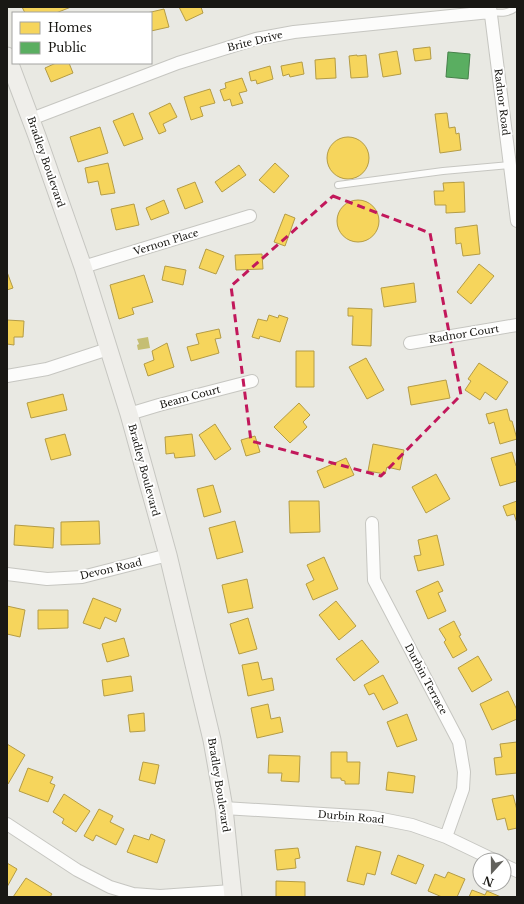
<svg xmlns="http://www.w3.org/2000/svg" width="524" height="904" font-family="'Libre Baskerville',serif">
	<style>
		.water { fill: #c5be73 }
		.homes { fill: #f6d55c; stroke: #b49c46 }
		.public { fill: #5aae61; stroke: #46814a }
		.lines { fill: none; stroke-linecap: round; stroke-linejoin: round }
		.lane-casing { stroke: #c6c6c1; stroke-width: 8 }
		.street-casing { stroke: #c6c6c1; stroke-width: 14 }
		.secondary-casing { stroke: #c6c6c1; stroke-width: 19 }
		.lane { stroke: #fcfcfb; stroke-width: 6 }
		.street { stroke: #fcfcfb; stroke-width: 12 }
		.secondary { stroke: #efeeea; stroke-width: 17 }
		.marked { fill: none; stroke: #c2185b; stroke-width: 3; stroke-dasharray: 8 5; stroke-linejoin: round }
		.labels { text-anchor: middle; dominant-baseline: central; stroke-width: 4; stroke-linejoin: round; paint-order: stroke }
		.street-label { font-size: 10px; fill: #191814; stroke: #fff }
	</style>
	<rect width="100%" height="100%" fill="#e9e9e3"/>
	<path class="water" d="M148 337 150 348 138 350 137 345 139 344 137 339Z"/>
	<path class="homes" d="M22 7H71L56 13H25Z
		M179 7H201L203 13 186 21Z
		M164 9 169 27 151 31V13H147Z
		M430 47 431 59 415 61 413 49Z
		M397 51 401 74 383 77 379 54Z
		M357 55V56L366 55 368 77 351 78 349 56Z
		M335 58 336 78 316 79 315 60Z
		M302 62 304 74 290 77 289 74 283 76 281 66Z
		M56 63H69L73 73 51 82 45 68Z
		M270 66 273 79 257 84 256 80 251 81 249 72Z
		M242 78 247 91 239 93 243 103 232 106 230 99 224 101 220 90 226 88 225 83Z
		M210 89 215 103 200 107 203 116 191 120 184 97Z
		M170 103 177 117 163 124 166 131 159 134 149 113Z
		M133 113 143 139 124 146 113 121Z
		M447 113 449 128 455 127 456 134 459 133 461 150 440 153 435 114Z
		M100 127 108 153 78 162 70 137Z
		M327 158a21 21 0 1 1 42 0a21 21 0 1 1-42 0Z
		M108 163 115 193 101 195 98 181 88 183 85 168Z
		M275 163 289 176 274 193 259 180Z
		M239 165 246 175 222 192 215 182Z
		M195 182 203 202 185 209 177 189Z
		M464 182 465 212 446 213V205H435L434 191H444L443 183Z
		M164 200 169 213 151 220 146 208Z
		M337 221a21 21 0 1 1 42 0a21 21 0 1 1-42 0Z
		M134 204 139 225 116 230 111 209Z
		M285 214 295 218 285 246 274 242Z
		M477 225 480 254 463 256 461 243 456 244 455 228Z
		M206 249 224 256 216 274 199 268Z
		M262 254 263 269 236 270 235 255Z
		M479 264 494 276 471 304 457 292Z
		M165 266 186 270 183 285 162 280Z
		M7 272 13 288 7 290Z
		M144 275 153 302 132 308 134 314 119 319 110 285Z
		M414 283 416 302 384 307 381 288Z
		M348 308 372 309 371 346 352 345 353 316H348Z
		M269 315 278 318 279 315 288 318 280 342 260 336 259 339 252 337 258 319 267 321Z
		M7 320 24 321 23 337H14V345L7 344Z
		M219 329 221 338 215 339 219 353 191 361 187 347 199 344 196 334Z
		M167 343 174 367 148 376 144 364 154 360 152 351Z
		M296 351H314V387H296Z
		M366 358 384 390 367 399 349 367Z
		M479 363 508 382 496 400 485 392 480 400 465 390 471 381 468 379Z
		M446 380 450 398 411 405 408 387Z
		M63 394 67 410 31 418 27 403Z
		M299 403 310 415 303 422 307 427 290 443 274 427Z
		M507 409 510 421H512L517 439 500 444 494 422 489 424 486 414Z
		M215 424 231 449 215 460 199 435Z
		M65 434 71 455 51 460 45 439Z
		M192 434 195 456 175 458 174 453 166 454 165 437Z
		M255 436 260 452 246 456 241 440Z
		M373 444 404 450 400 470 387 467 385 474 368 471Z
		M512 452 516 466 517 465V481L500 486 491 458Z
		M346 458 354 475 324 488 317 471Z
		M436 474 450 499 426 513 412 487Z
		M213 485 221 512 204 517 197 489Z
		M289 501H319L320 532 290 533Z
		M517 501V523L514 514 507 516 503 506Z
		M99 521 100 544 61 545V522Z
		M235 521 243 552 217 559 209 528Z
		M15 525 54 528 53 548 14 545Z
		M437 535 444 565 418 571 414 556 421 555 418 540Z
		M324 557 338 589 313 600 306 584 314 580 307 565Z
		M247 579 253 608 228 613 222 585Z
		M438 581 443 591 438 593 446 611 428 619 416 591Z
		M93 598 121 609 116 622 105 617 100 629 83 623Z
		M336 601 356 626 339 640 319 615Z
		M7 606 25 610 20 637 7 634Z
		M38 610H68V628L38 629Z
		M248 618 257 649 239 654 230 624Z
		M454 621 461 635 459 636 467 650 453 658 444 642 446 640 439 629Z
		M124 638 129 656 107 662 102 644Z
		M362 640 379 662 354 681 336 659Z
		M478 656 492 680 472 692 458 668Z
		M258 662 262 680 272 678 274 690 248 696 242 665Z
		M383 675 398 703 383 710 374 693 369 695 364 685Z
		M131 676 133 691 104 696 102 680Z
		M508 691 517 710V719L492 730 480 704Z
		M268 704 271 719 280 717 283 732 257 738 251 708Z
		M144 713 145 731 130 732 128 715Z
		M407 714 417 740 397 747 387 722Z
		M517 742V773L496 775 494 758 502 757 500 744Z
		M7 744 25 755 8 784H7Z
		M331 752H347V762H360L359 784H345V781L341 780V778H331Z
		M269 755 300 756 299 782 281 781 282 773H268Z
		M143 762 159 765 155 784 139 780Z
		M28 768 53 777 50 783 55 785 48 802 19 791Z
		M388 772 415 776 413 793 386 790Z
		M64 794 90 811 76 832 62 823 64 819 53 812Z
		M513 795 517 810V828L508 830 505 818 497 820 492 799Z
		M99 809 113 816 110 822 124 829 116 845 96 835 93 841 84 836Z
		M151 834 165 840 157 863 127 852 134 835 149 840Z
		M356 846 381 852 375 875 367 873 364 885 347 881Z
		M298 848 300 858 295 859 296 868 277 870 275 850Z
		M398 855 424 865 416 884 391 874Z
		M7 863 17 869 7 887Z
		M448 872 465 879 457 897H442L428 891 435 874 445 878Z
		M26 878 52 894 50 897H13Z
		M276 881 305 882V897H276Z
		M472 890 485 895 487 891 501 897H469Z"/>
	<path class="public" d="M448 52 470 54 468 79 446 77Z"/>
	<g class="lines">
		<defs>
			<path id="lane" d="M490 12C501 13 508 14 517 7
				M338 185 443 171 510 165"/>
			<path id="street" d="M490 7 517 221
				M31 119 178 63 256 39 294 32 490 12
				M83 267 250 216
				M410 343 517 325
				M7 376 47 369 108 349
				M129 414 159 405 252 381
				M372 523 374 580 459 742 464 772 463 789 446 837
				M7 574 47 579 82 577 168 555
				M224 808 372 817 412 825 446 837 494 860
				M7 824 77 870 110 887 133 894 160 896 232 891
				M504 865 517 871"/>
			<path id="secondary" d="M7 56 37 136 83 267 129 414 168 555 212 740 224 808 233 897"/>
		</defs>
		<use href="#lane" class="lane-casing"/>
		<use href="#street" class="street-casing"/>
		<use href="#secondary" class="secondary-casing"/>
		<use href="#lane" class="lane"/>
		<use href="#street" class="street"/>
		<use href="#secondary" class="secondary"/>
	</g>
	<path class="marked" d="M333 196 430 233 461 395 381 476 251 441 231 286Z"/>
	<g class="labels">
		<g class="street-label">
			<text transform="translate(255 41) rotate(-14)">Brite Drive</text>
			<text transform="translate(502 102) rotate(83)">Radnor Road</text>
			<text transform="translate(46 162) rotate(71)">Bradley Boulevard</text>
			<text transform="translate(166 242) rotate(-17)">Vernon Place</text>
			<text transform="translate(464 334) rotate(-9)">Radnor Court</text>
			<text transform="translate(190 397) rotate(-15)">Beam Court</text>
			<text transform="translate(144 470) rotate(75)">Bradley Boulevard</text>
			<text transform="translate(111 569) rotate(-13)">Devon Road</text>
			<text transform="translate(426 679) rotate(62)">Durbin Terrace</text>
			<text transform="translate(219 785) rotate(81)">Bradley Boulevard</text>
			<text transform="translate(351 817) rotate(5)">Durbin Road</text>
		</g>
	</g>
	<rect width="524" height="904" fill="none" stroke="#191814" stroke-width="16"/>
	<rect x="12" y="12" width="140" height="52" fill="#ffffff" stroke="#a3a3a1"/>
	<rect x="20" y="22" width="20" height="12" fill="#f6d55c" stroke="#a3a3a1"/>
	<text x="48" y="32" font-size="12" fill="#191814">Homes</text>
	<rect x="20" y="42" width="20" height="12" fill="#5aae61" stroke="#a3a3a1"/>
	<text x="48" y="52" font-size="12" fill="#191814">Public</text>
	<g transform="translate(492 872) rotate(201)"><circle r="19" fill="#ffffff" stroke="#a3a3a1"/>
	<path d="M0-3L7 15L0 10L-7 15Z" fill="#62615c"/>
	<text y="-6" font-size="11" font-weight="bold" text-anchor="middle" fill="#191814">N</text>
	</g>
</svg>
